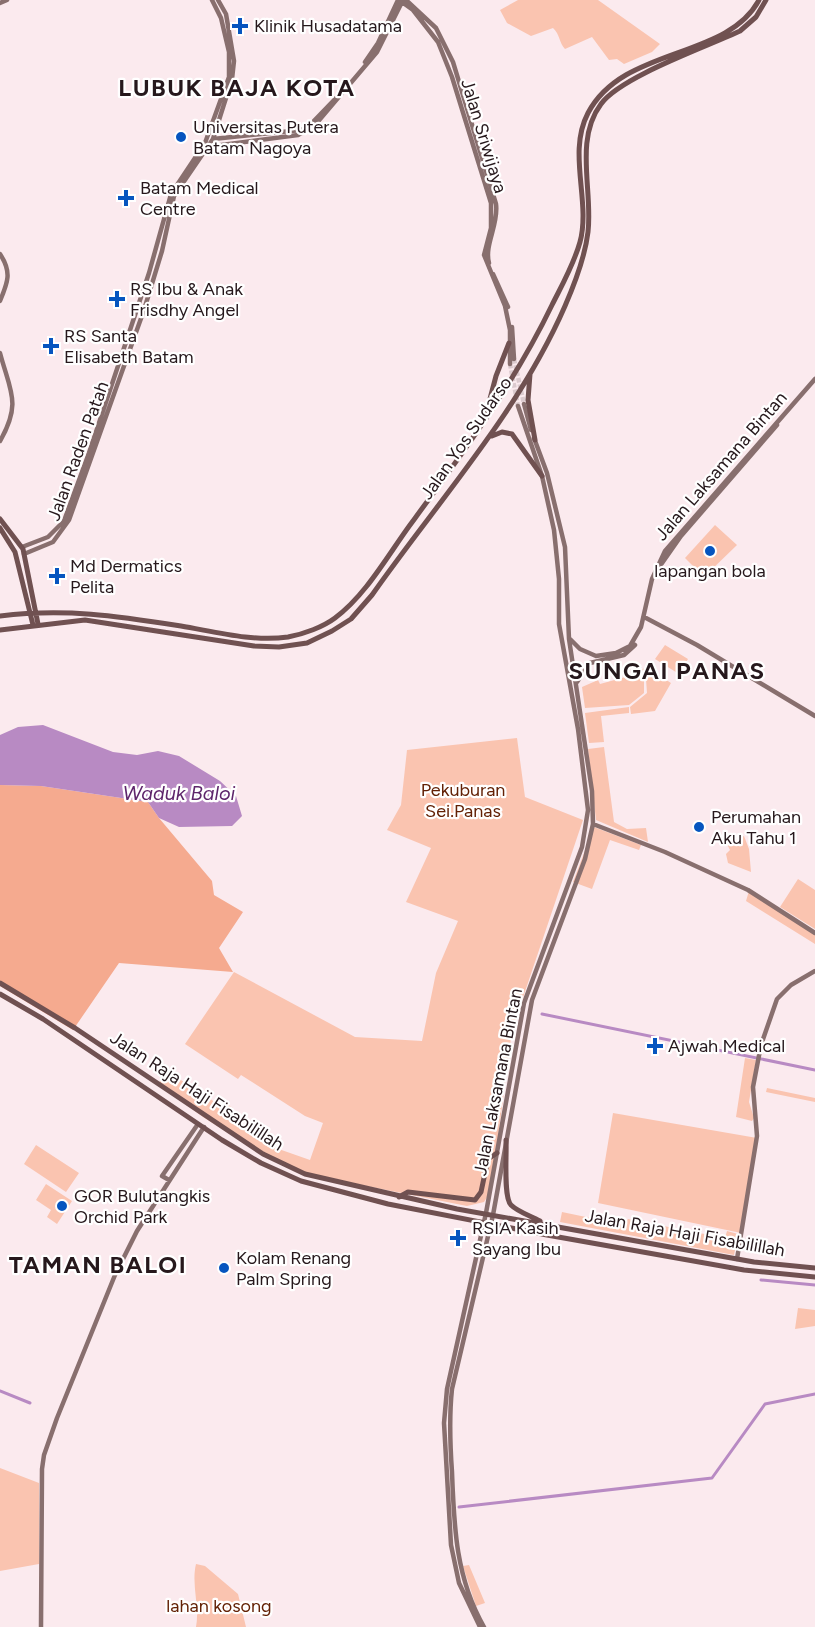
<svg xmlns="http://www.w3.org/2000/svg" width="815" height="1627" font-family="Figtree,sans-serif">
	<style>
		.green { fill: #fac4b0 }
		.forest { fill: #f5aa8f }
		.water { fill: #b88ac3 }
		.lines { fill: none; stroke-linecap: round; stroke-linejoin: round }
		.canal { stroke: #b88ac3; stroke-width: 3 }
		.secondary-tunnel { stroke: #dbcace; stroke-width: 4.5; stroke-dasharray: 4.5 2; stroke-linecap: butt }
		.secondary { stroke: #886f6e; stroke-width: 4.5 }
		.primary { stroke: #705151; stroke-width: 5 }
		.poi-dot { fill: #0655bf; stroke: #fff; stroke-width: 2 }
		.labels { text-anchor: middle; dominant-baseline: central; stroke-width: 4.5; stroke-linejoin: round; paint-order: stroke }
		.poi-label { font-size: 18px; fill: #26181c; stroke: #fff; text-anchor: start }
		.street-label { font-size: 18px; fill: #26181c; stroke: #fff }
		.park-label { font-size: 18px; fill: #632105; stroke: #fff }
		.water-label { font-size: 20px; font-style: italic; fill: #5e256b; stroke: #fff }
		.district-label { font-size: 24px; font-weight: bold; letter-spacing: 1.5px; fill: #26181c; stroke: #fff }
	</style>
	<rect width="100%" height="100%" fill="#fbeaee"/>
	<path class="green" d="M518 0H598L660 44 652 52 624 64 617 59 609 60 592 37 565 49C559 43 560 34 553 28L531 36 507 23 500 10Z
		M715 525 737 545 704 577 685 558Z
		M665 645 688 659 679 674 655 659Z
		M648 668 671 683 655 711 631 714 630 707 647 693 646 679 642 669Z
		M640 673 644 679V693L629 705 585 708 582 687 598 680 600 684Z
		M629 707V713L601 716 604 742 589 743 585 713Z
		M517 738 525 797 583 820 512 1030 491 1191 484 1202 467 1206 306 1174 252 1148 203 1117 158 1084 167 1071 221 1106 224 1102 233 1108 227 1117 273 1147 310 1160 323 1123 305 1116 241 1075 238 1079 185 1044 234 972 355 1037 422 1041 436 973 458 921 406 902 431 848 387 830 401 805 407 750Z
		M604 747 614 822 627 829 646 828 648 842 596 820 588 749Z
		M594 827 641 845 639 850 610 840 592 889 573 882Z
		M744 836 749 849 751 872 728 863 726 854 730 850 727 844Z
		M798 879 815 890V929L780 907Z
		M749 891 815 934V944L746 901Z
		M745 1058 756 1060 749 1102 754 1118 752 1121 736 1117Z
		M767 1088 815 1098V1102L766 1092Z
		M613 1113 757 1138 741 1233 598 1203Z
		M36 1145 79 1173 66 1192 24 1164Z
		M46 1184 72 1201 57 1224 47 1217 51 1210 36 1200Z
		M562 1212 624 1225 628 1219 725 1238 727 1231 738 1234 734 1255 560 1222Z
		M798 1308 815 1310V1326L795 1329Z
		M0 1468 39 1483V1564L0 1571Z
		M196 1564 205 1566 238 1594 246 1627H196C200 1606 191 1585 196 1564Z
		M469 1565 485 1603 476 1606 463 1566Z"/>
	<path class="forest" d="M0 785 41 786 148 802 159 818 212 881 214 895 243 912 219 948 233 972 119 963 73 1030 0 986Z"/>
	<path class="water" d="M43 725 113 752 137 755 158 751 179 756 220 781 236 796 242 816 232 826 179 827 159 818 148 802 41 786 0 785V735L18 727Z"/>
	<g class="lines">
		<path class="canal" d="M542 1014 815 1070
			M761 1280 815 1285
			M0 1391 30 1403
			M459 1507 712 1478 765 1404 815 1394"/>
		<path class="secondary-tunnel" d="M514 359 524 404
			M510 364 518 406"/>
		<path class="secondary" d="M399 0 413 10 438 42 452 77 491 203V228L484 255 505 306 510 330V364
			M406 0 436 28 453 62 496 204C499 224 484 245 489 263
			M0 3 7 0
			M365 62 378 43 398 0
			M213 139 301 130 310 125 337 97
			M206 147 298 135 315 125 377 52 403 0
			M0 254C12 272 8 282 0 301
			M493 274 508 307
			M512 327 514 359
			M0 353C10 391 22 403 0 441
			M524 404 531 430
			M22 547 48 537 64 521 89 453 149 273 171 194 205 143 229 77V52L221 18 212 0
			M24 554 53 542 69 520 144 310 162 251 174 196 213 139 232 79 234 61 226 14 218 0
			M660 566 681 536 777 425
			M646 618 697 645 815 716
			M570 639 580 649 596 656 616 653 630 646 641 627 652 579 665 551 815 379
			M577 682 590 663 624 655 635 645
			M593 824 665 852 748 890 815 933
			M169 1180 162 1176 198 1124
			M737 1259 757 1136 753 1087 761 1045 777 999 791 985 815 971
			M41 1627 42 1469 44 1455 57 1418 115 1275 137 1231 204 1127
			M480 1627 459 1583 451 1545 444 1423 447 1389 486 1213 524 1003 582 847 588 810 578 729 559 624V579L554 530 542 476 518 406
			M484 1627C456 1578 454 1528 452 1472 450 1444 449 1417 452 1389L493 1215 532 1000 585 859 593 824 592 791 569 639 565 547 547 473 534 438"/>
		<path class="primary" d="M530 374 528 400 535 440
			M485 418 496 376 509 343
			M492 436 502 432 512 434 542 476
			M0 519 23 549 38 624
			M0 528 15 552 33 625
			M0 616C65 608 117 616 181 626 216 632 253 642 288 637 304 634 323 627 335 618 366 595 388 555 410 525 462 454 514 384 552 305 562 285 574 264 580 242 591 201 567 153 588 113 623 46 727 60 759 0
			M0 630 85 620 254 646 279 647 307 643 332 631 351 619 372 595C438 501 519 412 565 306 575 283 585 257 588 232 593 191 574 140 601 104 620 77 706 47 740 31L756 17 766 0
			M0 983 75 1028 263 1154 305 1174 457 1209 754 1262 815 1268
			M0 994 43 1019 222 1140 261 1163 301 1181 388 1204 547 1235 744 1270 815 1277
			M506 1140C507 1154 503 1197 511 1205 518 1212 531 1216 540 1221
			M399 1197 408 1192 475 1200 481 1192 488 1159 497 1153"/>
	</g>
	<g class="poi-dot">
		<path d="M237 17h6v6h6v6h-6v6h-6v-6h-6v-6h6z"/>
		<circle cx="181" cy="137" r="6"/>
		<path d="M123 189h6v6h6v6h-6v6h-6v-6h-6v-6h6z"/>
		<path d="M114 290h6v6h6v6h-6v6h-6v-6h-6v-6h6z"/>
		<path d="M48 337h6v6h6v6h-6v6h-6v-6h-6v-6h6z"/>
		<circle cx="710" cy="551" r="6"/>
		<path d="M54 567h6v6h6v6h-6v6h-6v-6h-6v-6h6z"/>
		<circle cx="699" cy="827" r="6"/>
		<path d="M652 1037h6v6h6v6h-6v6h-6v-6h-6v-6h6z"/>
		<circle cx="62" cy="1206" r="6"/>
		<path d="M455 1229h6v6h6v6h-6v6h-6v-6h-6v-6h6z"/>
		<circle cx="224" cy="1268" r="6"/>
	</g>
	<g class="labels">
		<g class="poi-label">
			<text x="254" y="26">Klinik Husadatama</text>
			<text x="193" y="127">Universitas Putera<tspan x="193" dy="21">Batam Nagoya</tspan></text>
			<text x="140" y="188">Batam Medical<tspan x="140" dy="21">Centre</tspan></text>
			<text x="130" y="289">RS Ibu &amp; Anak<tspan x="130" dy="21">Frisdhy Angel</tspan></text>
			<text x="64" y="336">RS Santa<tspan x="64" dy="21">Elisabeth Batam</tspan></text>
			<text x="70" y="566">Md Dermatics<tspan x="70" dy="21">Pelita</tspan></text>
			<text x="710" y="571" text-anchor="middle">lapangan bola</text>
			<text x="711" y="817">Perumahan<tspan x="711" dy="21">Aku Tahu 1</tspan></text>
			<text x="668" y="1046">Ajwah Medical</text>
			<text x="74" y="1196">GOR Bulutangkis<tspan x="74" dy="21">Orchid Park</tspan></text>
			<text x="472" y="1228">RSIA Kasih<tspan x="472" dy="21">Sayang Ibu</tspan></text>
			<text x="236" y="1258">Kolam Renang<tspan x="236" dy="21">Palm Spring</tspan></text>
		</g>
		<g class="street-label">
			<text transform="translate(484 136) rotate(73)">Jalan Sriwijaya</text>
			<text transform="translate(466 438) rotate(-55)">Jalan Yos Sudarso</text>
			<text transform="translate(78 451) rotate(-70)">Jalan Raden Patah</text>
			<text transform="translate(721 466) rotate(-49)">Jalan Laksamana Bintan</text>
			<text transform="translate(498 1082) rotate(-79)">Jalan Laksamana Bintan</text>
			<text transform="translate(197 1091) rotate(33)">Jalan Raja Haji Fisabilillah</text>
			<text transform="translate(685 1233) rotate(10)">Jalan Raja Haji Fisabilillah</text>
		</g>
		<g class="park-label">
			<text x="463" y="790">Pekuburan<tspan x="463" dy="21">Sei.Panas</tspan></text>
			<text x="219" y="1606">lahan kosong</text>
		</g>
		<g class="water-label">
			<text x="179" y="793">Waduk Baloi</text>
		</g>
		<g class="district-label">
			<text x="237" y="87">LUBUK BAJA KOTA</text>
			<text x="667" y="670">SUNGAI PANAS</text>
			<text x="98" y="1264">TAMAN BALOI</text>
		</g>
	</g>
</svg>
